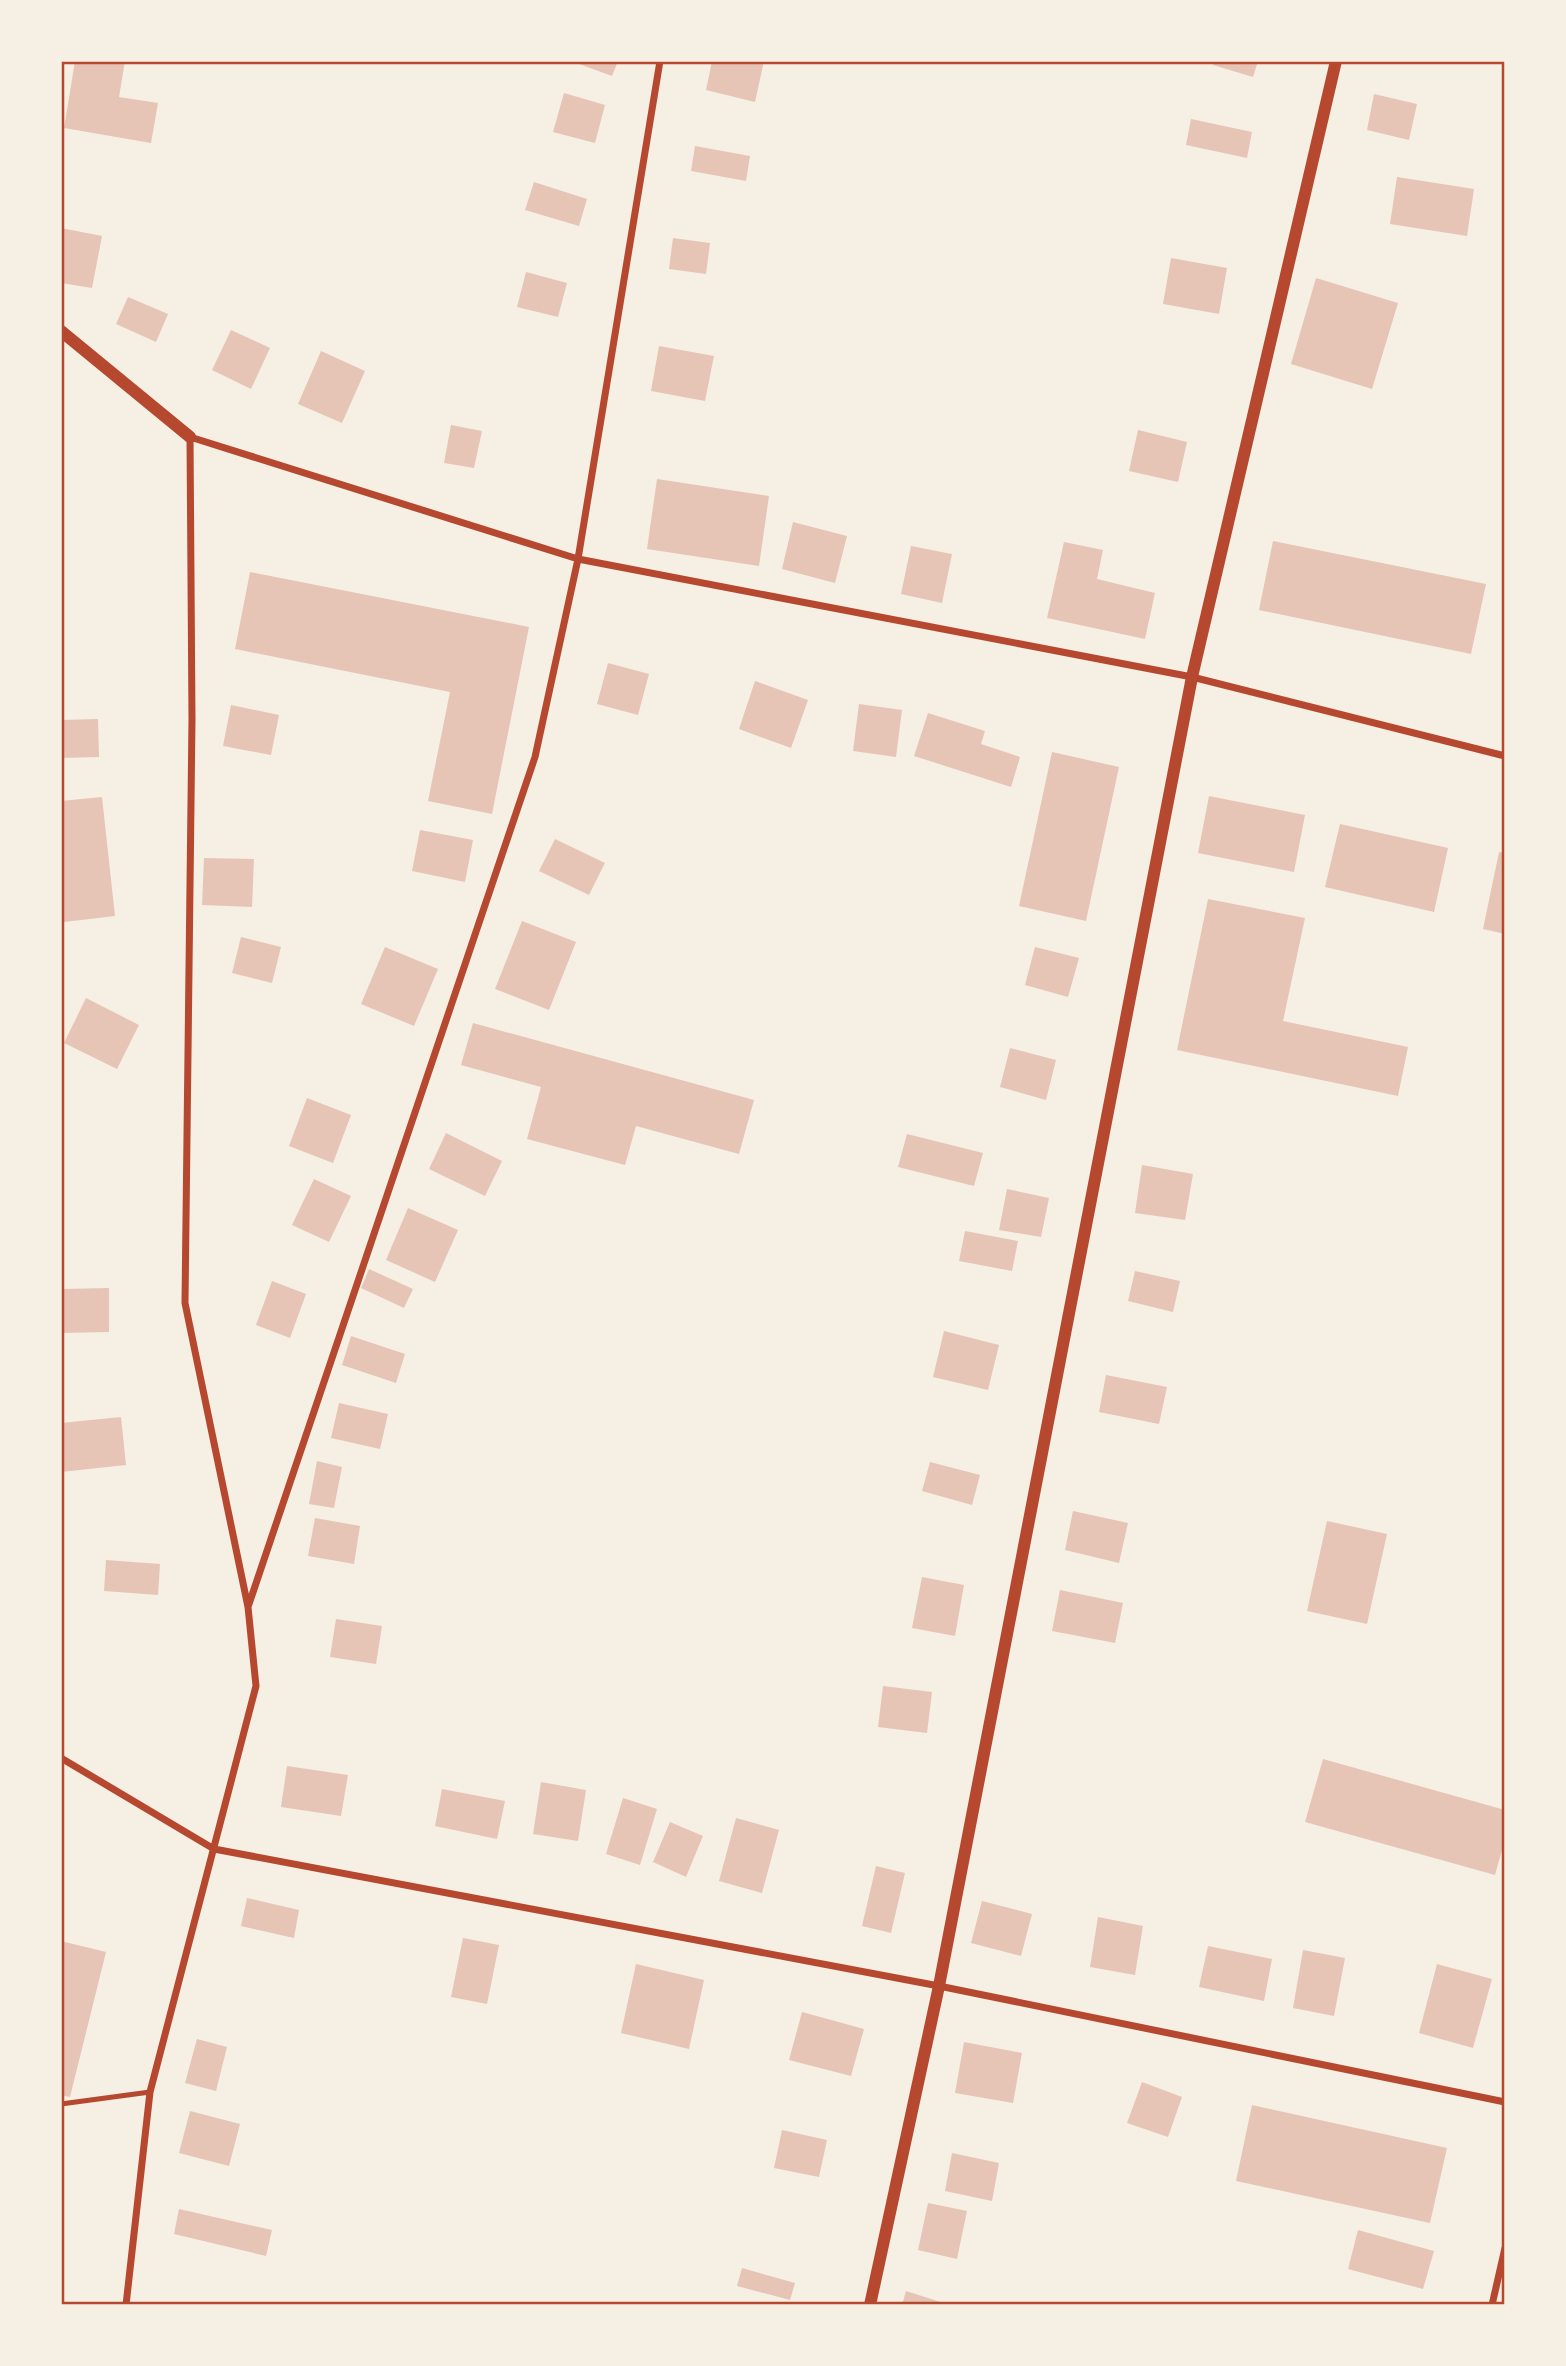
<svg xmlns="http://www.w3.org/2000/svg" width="1566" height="2366" font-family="Bitter,serif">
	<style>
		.building { fill: #e6c5b7 }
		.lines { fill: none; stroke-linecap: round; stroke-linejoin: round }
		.service { stroke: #b5482f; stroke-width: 5 }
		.minor { stroke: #b5482f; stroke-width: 7 }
		.tertiary { stroke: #b5482f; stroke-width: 12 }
		.neatline { fill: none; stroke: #b5482f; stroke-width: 2.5 }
	</style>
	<rect width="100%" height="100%" fill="#f6efe4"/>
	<path class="building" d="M75 61H125L119 97 158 103 151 143 64 128Z
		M571 61H618L612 76Z
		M712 61H764L755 102 706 90Z
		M1214 61H1258L1253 77 1213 65Z
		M564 93 605 105 595 143 553 132Z
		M1374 94 1417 104 1409 140 1367 130Z
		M1191 119 1252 132 1247 158 1186 145Z
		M695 146 750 156 746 181 691 171Z
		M1397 177 1474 189 1467 236 1390 224Z
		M534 182 587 199 579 226 525 210Z
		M61 228 102 236 92 288 61 283Z
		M673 238 710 243 706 274 669 269Z
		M1171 258 1227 268 1219 314 1163 304Z
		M526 272 567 283 558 317 517 307Z
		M1316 278 1398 303 1372 389 1291 364Z
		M128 297 168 314 156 342 116 324Z
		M231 330 270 348 251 389 212 370Z
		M659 346 714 356 705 401 651 391Z
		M321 351 365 371 342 423 298 404Z
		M451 425 482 431 474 468 444 463Z
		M1138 430 1187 442 1178 482 1129 471Z
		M657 479 769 496 759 566 647 549Z
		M793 522 847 536 835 583 782 569Z
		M1273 541 1486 584 1471 654 1259 610Z
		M1064 542 1103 550 1097 579 1155 593 1145 639 1047 618Z
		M911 546 952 554 942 603 901 594Z
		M250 572 529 627 492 814 428 801 450 692 235 649Z
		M608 663 649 674 638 715 597 704Z
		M755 681 808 700 791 748 739 729Z
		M859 704 902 710 896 757 853 751Z
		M231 705 279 715 271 755 223 746Z
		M928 713 985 731 981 744 1020 757 1011 787 914 756Z
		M98 719 99 757 61 758V720Z
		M1052 752 1119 767 1086 921 1019 906Z
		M1209 796 1305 815 1294 872 1198 853Z
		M102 797 115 916 64 922 61 893V801Z
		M1340 824 1448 848 1434 912 1325 887Z
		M420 830 473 840 465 882 412 871Z
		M555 839 605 863 589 895 539 871Z
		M1499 852 1505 853V934L1483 929Z
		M204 858 254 859 252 907 202 905Z
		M1208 899 1305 918 1283 1021 1408 1047 1398 1096 1177 1050Z
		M522 921 576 942 549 1010 495 989Z
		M241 937 281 947 272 983 232 973Z
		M385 947 438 969 414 1026 361 1004Z
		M1035 947 1079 958 1068 997 1025 985Z
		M86 998 139 1025 117 1069 64 1043Z
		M473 1023 754 1100 739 1154 636 1126 625 1165 527 1139 541 1087 461 1065Z
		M1010 1048 1056 1060 1046 1100 1000 1087Z
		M307 1098 351 1115 333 1163 289 1146Z
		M446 1133 502 1161 485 1196 429 1169Z
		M907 1134 983 1153 974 1186 898 1167Z
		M1142 1165 1193 1174 1185 1220 1135 1213Z
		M314 1179 351 1196 329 1242 292 1225Z
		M1007 1189 1049 1198 1041 1237 999 1230Z
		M408 1208 458 1230 435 1282 386 1260Z
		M965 1231 1018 1241 1012 1271 959 1261Z
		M369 1269 413 1289 404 1308 361 1288Z
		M1135 1271 1180 1281 1173 1312 1128 1301Z
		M272 1281 306 1294 290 1338 256 1325Z
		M109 1288V1332L62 1333V1289Z
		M944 1331 999 1345 988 1390 933 1377Z
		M351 1336 405 1354 396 1383 342 1365Z
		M1106 1375 1167 1387 1159 1424 1099 1412Z
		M339 1403 388 1414 380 1449 331 1438Z
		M121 1417 126 1465 61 1472V1423Z
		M317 1461 342 1467 334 1508 309 1504Z
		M930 1462 980 1475 972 1505 922 1491Z
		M1073 1511 1128 1523 1119 1563 1065 1550Z
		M315 1518 360 1526 354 1564 308 1556Z
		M1327 1521 1387 1534 1367 1624 1307 1611Z
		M106 1560 160 1564 158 1595 104 1591Z
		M922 1577 964 1585 955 1636 912 1628Z
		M1060 1590 1123 1603 1115 1643 1052 1631Z
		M336 1619 382 1626 376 1664 330 1657Z
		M883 1686 932 1692 927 1733 878 1727Z
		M1323 1759 1505 1810V1839L1495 1875 1305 1822Z
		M287 1766 348 1775 341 1816 281 1807Z
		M541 1782 586 1790 578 1841 533 1834Z
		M442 1789 505 1801 497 1839 435 1826Z
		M623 1798 657 1809 640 1865 606 1854Z
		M736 1818 779 1830 762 1893 719 1881Z
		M670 1822 703 1836 686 1877 653 1862Z
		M876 1866 905 1873 891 1933 862 1926Z
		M247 1898 299 1910 294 1938 241 1926Z
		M982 1901 1032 1914 1021 1956 971 1943Z
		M1098 1917 1143 1926 1135 1975 1090 1967Z
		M463 1938 499 1945 487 2004 451 1997Z
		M61 1941 106 1952 70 2097 61 2095Z
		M1208 1946 1272 1959 1264 2001 1199 1987Z
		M1303 1950 1345 1958 1334 2016 1293 2008Z
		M636 1964 704 1980 689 2049 621 2033Z
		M1437 1964 1492 1979 1473 2048 1419 2033Z
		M802 2012 864 2029 851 2076 789 2060Z
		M197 2039 227 2047 216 2091 185 2083Z
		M964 2042 1022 2053 1013 2103 955 2093Z
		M1142 2082 1182 2097 1168 2137 1127 2123Z
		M1252 2105 1447 2148 1430 2223 1236 2181Z
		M190 2111 240 2124 229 2166 179 2153Z
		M782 2130 827 2140 819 2177 774 2168Z
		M952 2153 999 2163 992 2201 945 2191Z
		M928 2203 967 2211 957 2259 918 2250Z
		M179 2209 272 2230 266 2256 174 2234Z
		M1358 2230 1434 2251 1423 2289 1348 2269Z
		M742 2268 795 2283 790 2300 737 2286Z
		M906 2291 947 2304V2305H902Z"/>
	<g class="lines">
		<path class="service" d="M61 2104 150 2092"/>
		<path class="minor" d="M248 1607 185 1303 192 719 190 437 578 559 1192 677 1505 756
			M61 1758 214 1849 939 1986 1505 2102
			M126 2305 150 2092 256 1686 248 1607 535 757 578 559 660 61
			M1492 2305 1505 2248"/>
		<path class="tertiary" d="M61 331 190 437
			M870 2305 939 1986 1192 677 1336 61"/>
	</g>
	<rect width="1566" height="2366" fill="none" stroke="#f6efe4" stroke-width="126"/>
	<rect x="63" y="63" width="1440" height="2240" class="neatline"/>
</svg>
